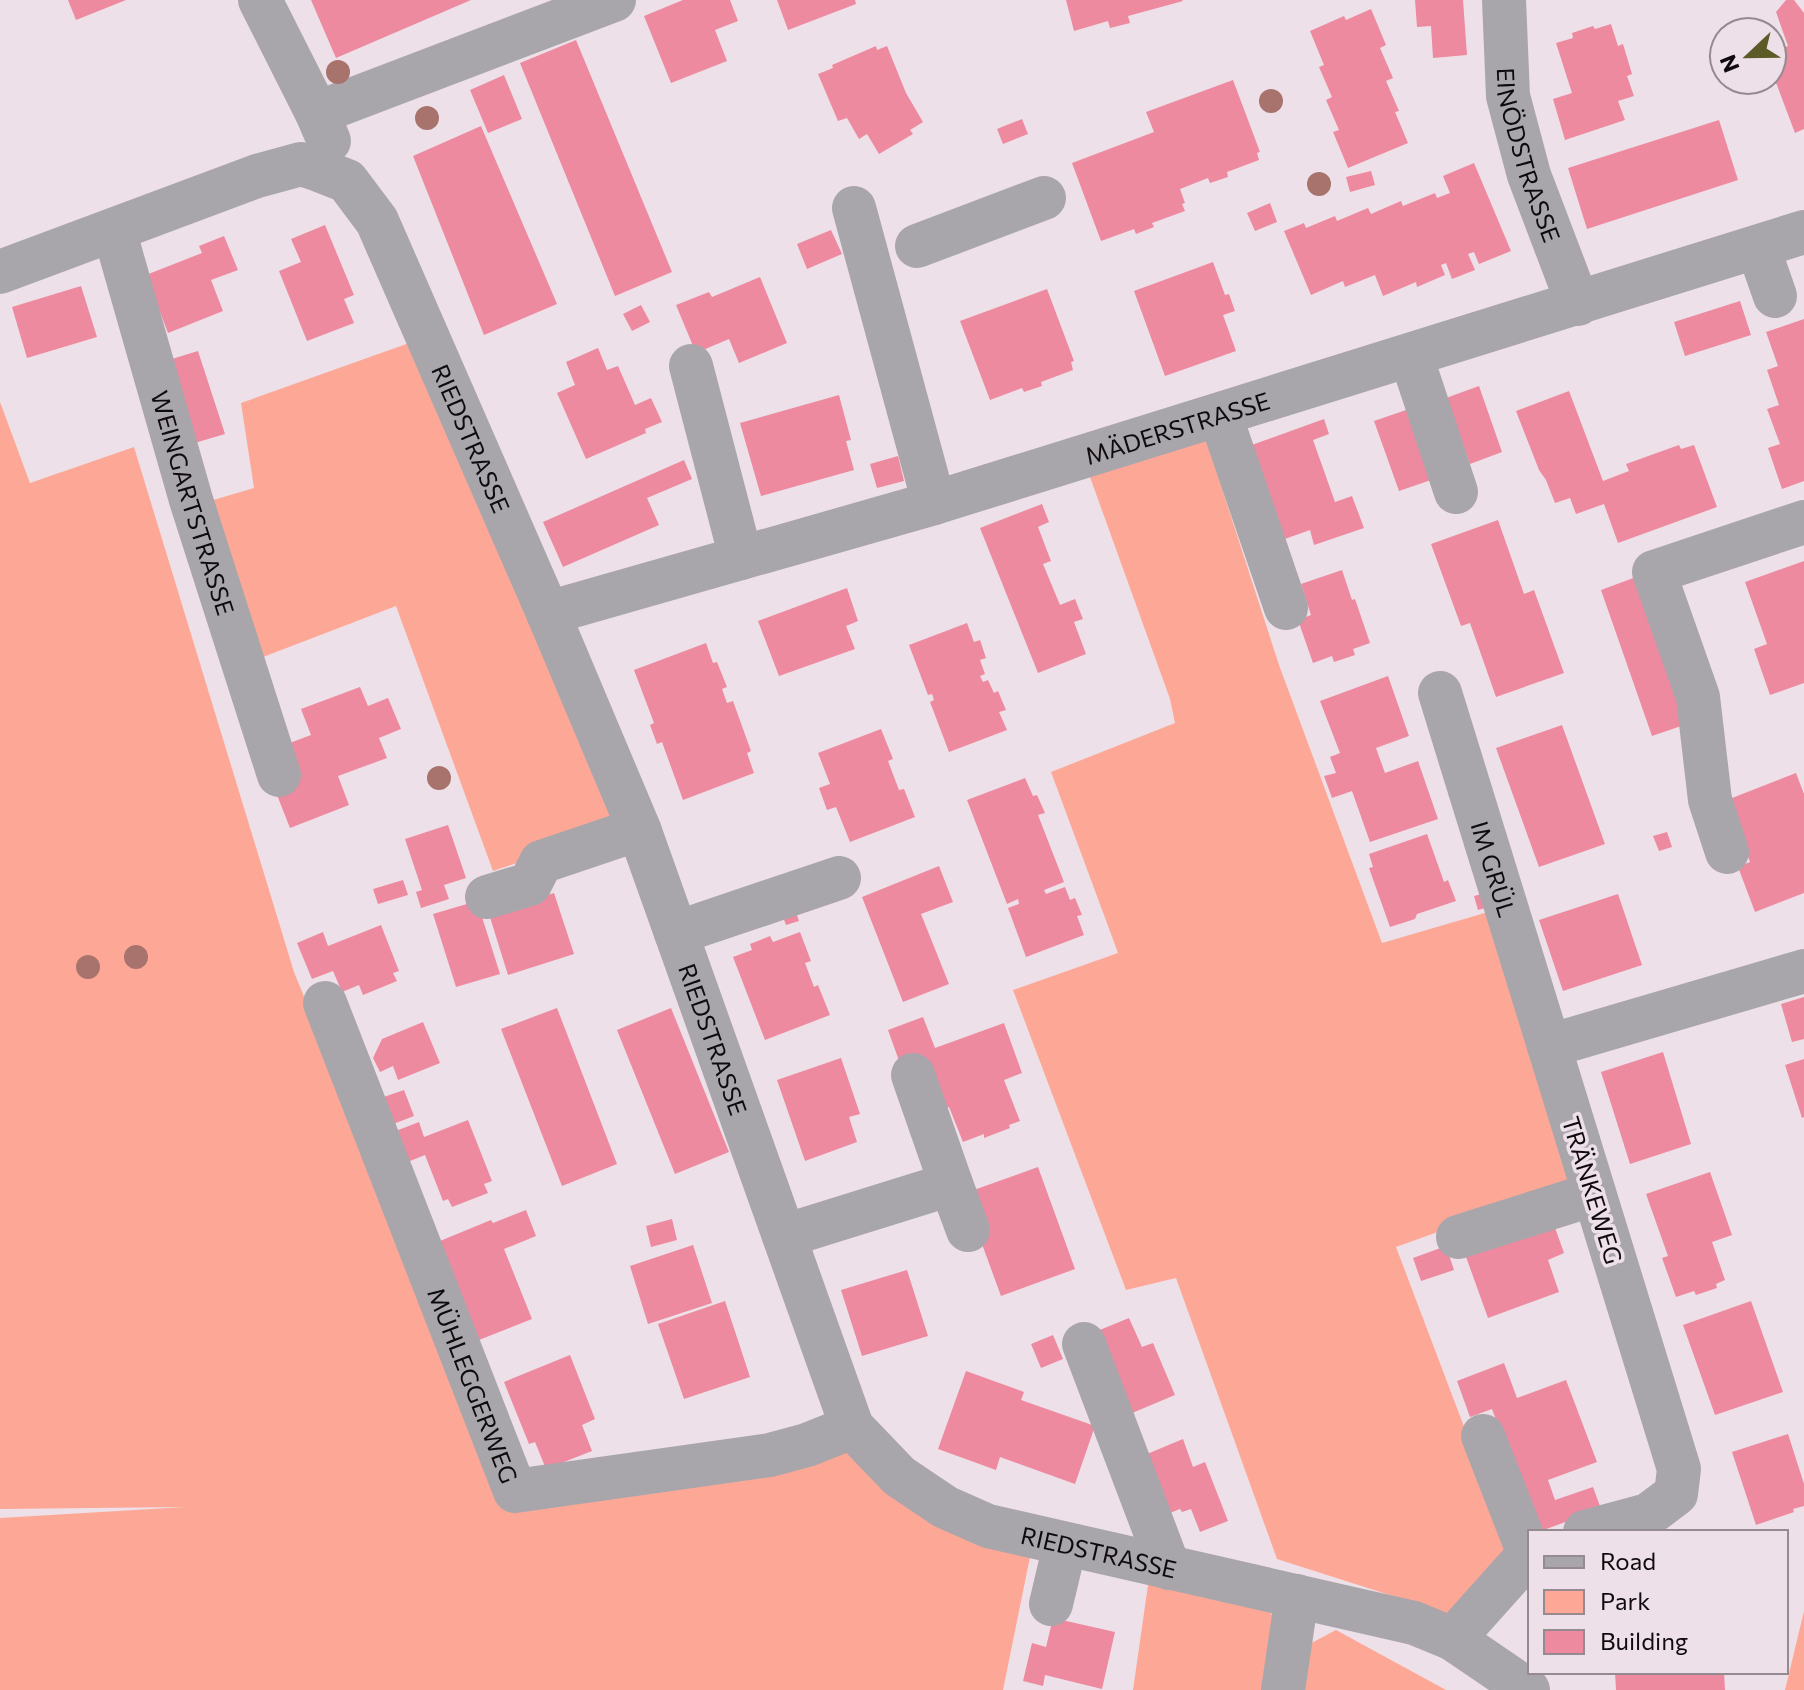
<svg xmlns="http://www.w3.org/2000/svg" width="1804" height="1690" font-family="Commissioner,sans-serif">
	<style>
		.green { fill: #fda897 }
		.building { fill: #ed8a9f }
		.lines { fill: none; stroke-linecap: round; stroke-linejoin: round }
		.minor { stroke: #a9a6ab; stroke-width: 44 }
		.tree { fill: #a8726d }
		.labels { text-anchor: middle; dominant-baseline: central; stroke-width: 7; stroke-linejoin: round; paint-order: stroke }
		.street-label { font-size: 24px; fill: #0f0a0d; stroke: #eee0e8 }
	</style>
	<rect width="100%" height="100%" fill="#eee0e8"/>
	<path class="green" d="M412 342 622 827 493 871 396 606 253 661 203 503 254 488 241 403Z
		M0 402 30 483 134 447 294 972 510 1501 847 1450 1031 1552 1003 1690H0V1518L185 1507 0 1509Z
		M1203 430 1279 665 1382 943 1495 910 1577 1182 1396 1247 1513 1556 1449 1614 1277 1559 1176 1278 1126 1290 1013 990 1118 953 1051 772 1175 723 1170 699 1086 466Z
		M1149 1578 1267 1603 1276 1625 1267 1690H1133Z
		M1804 1611V1690H1785Z
		M1336 1630 1446 1690H1293L1300 1649Z"/>
	<path class="building" d="M68 0H126L76 20Z
		M311 0H471L336 58Z
		M683 0H730L738 21 715 30 727 61 671 83 644 16Z
		M777 0H855L856 4 788 30Z
		M1066 0H1182L1183 1 1128 16 1130 23 1110 28 1108 21 1074 31Z
		M1415 0H1463L1467 55 1433 58 1431 26 1417 27Z
		M1786 0H1794L1804 13V129L1795 133 1772 72V52L1788 46 1776 12Z
		M1371 9 1386 45 1380 48 1393 78 1386 81 1399 111 1395 112 1408 143 1348 168 1333 132 1339 130 1326 100 1332 97 1319 67 1324 65 1310 31 1344 16 1346 20Z
		M1611 24 1618 46 1623 44 1632 74 1627 76 1634 96 1618 101 1625 120 1565 140 1553 99 1572 93 1556 43 1573 38 1572 33 1593 26 1595 29Z
		M576 40 672 272 615 296 520 63Z
		M876 46 877 50 887 46 906 93 923 122 910 130 913 134 879 154 867 134 859 139 847 118 838 121 818 74 833 68 832 65Z
		M504 75 522 119 488 133 470 90Z
		M1233 80 1260 152 1257 153 1259 160 1227 172 1228 177 1210 183 1208 178 1180 189 1185 203 1182 204 1185 211 1152 223 1154 227 1136 234 1134 229 1101 241 1072 163 1154 132 1146 112Z
		M1022 119 1028 134 1003 144 997 129Z
		M1719 120 1738 180 1587 229 1568 168Z
		M481 126 557 304 484 335 413 156Z
		M1474 163 1511 251 1479 264 1474 252 1468 254 1475 270 1452 279 1446 263 1441 265 1445 275 1417 287 1416 282 1383 296 1375 275 1345 287 1343 281 1311 295 1284 231 1304 223 1306 228 1335 216 1337 221 1368 208 1371 214 1401 201 1403 206 1435 193 1437 198 1450 193 1443 176Z
		M1371 171 1375 185 1350 192 1346 177Z
		M1270 203 1277 222 1255 231 1247 213Z
		M325 225 354 295 344 299 354 323 307 341 279 271 301 262 291 239Z
		M831 230 842 254 807 269 797 244Z
		M224 236 238 270 211 280 223 311 168 333 146 275 202 253 199 246Z
		M1213 262 1225 295 1229 294 1235 311 1223 315 1236 351 1165 376 1134 291Z
		M760 277 787 343 739 363 729 339 696 353 676 305 709 292 712 297Z
		M81 286 97 337 27 358 12 307Z
		M1047 289 1074 361 1071 362 1073 370 1041 382 1042 386 1024 392 1022 388 990 400 960 321Z
		M1740 301 1751 335 1685 356 1674 322Z
		M641 305 650 322 632 331 623 314Z
		M1804 319V481L1782 489 1768 448 1780 444 1767 409 1779 405 1767 370 1778 366 1766 332Z
		M598 348 607 370 618 366 635 405 651 398 662 422 645 429 646 433 586 459 557 393 575 385 566 362Z
		M198 351 225 434 188 445 162 362Z
		M1479 386 1502 452 1470 464 1446 398Z
		M1569 391 1603 481 1629 471 1626 464 1679 445 1681 449 1694 445 1717 507 1618 543 1604 504 1576 514 1570 498 1555 503 1546 480 1539 470 1516 411Z
		M839 395 851 440 846 441 854 470 761 496 740 423Z
		M1409 409 1434 479 1399 491 1374 421Z
		M1324 419 1329 434 1313 440 1335 502 1352 496 1364 528 1314 545 1310 530 1282 540 1249 446Z
		M898 456 904 481 877 488 870 464Z
		M684 460 692 479 647 498 659 525 563 567 543 522Z
		M1042 504 1049 522 1038 527 1051 561 1043 564 1060 605 1075 599 1083 619 1074 622 1086 654 1038 673 980 528Z
		M1498 520 1524 594 1534 590 1564 673 1496 697 1470 623 1461 626 1431 544Z
		M1804 561V683L1770 695 1754 649 1767 644 1745 582Z
		M1342 570 1352 600 1355 599 1370 643 1353 649 1355 655 1334 662 1332 656 1313 663 1298 620 1311 615 1301 584Z
		M1636 577 1687 724 1652 736 1601 590Z
		M847 588 858 621 846 626 855 649 779 676 758 621Z
		M967 623 974 642 980 640 986 658 980 660 985 674 980 676 983 682 988 680 994 693 998 691 1006 710 999 712 1007 730 949 752 930 702 934 700 932 694 928 695 909 645Z
		M706 643 713 663 717 662 727 687 722 689 727 703 733 701 751 751 747 753 754 773 683 800 662 742 657 744 650 725 654 723 634 670Z
		M1388 676 1409 736 1376 748 1385 773 1418 761 1438 819 1370 842 1352 791 1332 798 1324 776 1336 773 1330 757 1340 753 1320 701Z
		M360 687 368 706 388 698 401 729 379 738 387 758 338 776 349 805 290 828 277 795 279 747 311 735 301 709Z
		M1562 725 1605 844 1539 867 1496 748Z
		M881 729 893 759 888 761 899 790 904 789 915 817 850 842 836 807 827 810 819 788 830 784 818 753Z
		M1796 773 1804 794V893L1755 912 1738 867 1750 862 1727 800Z
		M1025 778 1033 796 1037 795 1045 813 1038 815 1064 882 1044 890 1046 894 1065 887 1070 900 1075 898 1082 915 1077 916 1084 935 1026 957 1008 908 1019 904 1018 899 1007 904 967 800Z
		M448 825 466 878 444 885 449 899 421 908 416 892 422 890 405 839Z
		M1667 832 1672 847 1659 851 1653 836Z
		M1427 834 1444 882 1448 880 1456 901 1417 914 1415 919 1390 927 1369 868 1373 867 1369 854Z
		M939 866 953 902 921 914 949 984 903 1002 862 897Z
		M403 880 408 895 378 904 373 889Z
		M1490 892 1495 905 1478 910 1474 896Z
		M554 893 574 954 508 975 489 914Z
		M1618 894 1642 965 1563 991 1539 920Z
		M477 901 500 974 456 987 433 914Z
		M793 904 799 921 786 925 780 909Z
		M381 925 399 971 393 973 397 981 363 995 359 985 342 992 333 971 312 979 297 943 323 932 328 946Z
		M800 932 811 961 805 963 814 987 818 985 830 1015 765 1040 733 957 752 950 750 944 770 936 773 942Z
		M1804 997V1039L1792 1042 1781 1004Z
		M557 1008 617 1164 562 1186 501 1029Z
		M671 1008 729 1152 675 1174 617 1030Z
		M923 1017 935 1048 1004 1023 1022 1073 1004 1080 1020 1121 1009 1125 1010 1128 984 1138V1134L963 1142 949 1107 939 1111 902 1069 888 1030Z
		M423 1022 440 1063 398 1080 393 1066 380 1072 373 1058 382 1039Z
		M1663 1052 1691 1144 1630 1164 1601 1072Z
		M841 1058 860 1114 849 1117 857 1142 805 1161 777 1080Z
		M1804 1059V1117L1802 1118 1785 1065Z
		M404 1090 414 1116 388 1126 378 1099Z
		M468 1120 492 1181 484 1184 488 1193 452 1207 448 1199 443 1201 425 1155 400 1165 388 1134 419 1122 424 1137Z
		M1038 1167 1075 1269 1001 1296 975 1225 971 1191Z
		M1710 1172 1732 1235 1712 1242 1725 1280 1716 1284 1717 1288 1696 1295 1694 1291 1676 1297 1662 1258 1668 1256 1646 1194Z
		M526 1210 536 1236 504 1249 532 1319 479 1340 440 1241 491 1220 493 1223Z
		M672 1219 677 1240 651 1247 646 1226Z
		M1553 1222 1564 1253 1548 1260 1559 1292 1488 1318 1465 1254Z
		M693 1245 712 1303 648 1324 630 1266Z
		M1446 1246 1454 1270 1421 1281 1413 1258Z
		M907 1270 928 1336 862 1356 841 1290Z
		M725 1301 750 1377 684 1399 658 1324Z
		M1751 1301 1783 1392 1715 1415 1683 1325Z
		M1129 1318 1142 1347 1153 1343 1175 1395 1125 1416 1090 1334Z
		M1053 1335 1063 1359 1041 1368 1031 1344Z
		M570 1355 595 1419 582 1425 592 1451 546 1469 535 1442 529 1444 504 1382Z
		M1504 1363 1517 1398 1566 1380 1597 1462 1548 1480 1555 1500 1593 1487 1601 1509 1538 1532 1492 1409 1470 1417 1457 1381Z
		M966 1371 1024 1392 1021 1400 1095 1426 1075 1484 1000 1457 996 1470 938 1449Z
		M1788 1434 1804 1484V1506L1793 1509 1794 1512 1756 1525 1732 1452Z
		M1183 1439 1193 1467 1205 1462 1228 1521 1200 1532 1191 1509 1182 1512 1180 1509 1170 1513 1147 1454Z
		M1053 1618 1115 1632 1102 1689 1045 1675 1043 1686 1023 1681 1032 1643 1046 1647Z
		M1615 1672H1724L1725 1690H1616Z"/>
	<g class="lines">
		<g class="minor">
			<path d="M260 0 317 113 329 141"/>
			<path id="s1" d="M1504 0 1508 96 1529 175 1578 304"/>
			<path d="M317 113 614 0"/>
			<path d="M854 208 934 503"/>
			<path id="s2" d="M114 230 191 500 279 775"/>
			<path d="M917 246 1044 198"/>
			<path d="M1758 247 1775 296"/>
			<path id="s3" d="M0 272 257 176 301 164 319 170 347 181 377 221 548 613 639 829 852 1427 899 1476 945 1507 988 1526 1414 1623 1453 1639 1528 1690"/>
			<path d="M1411 356 1456 492"/>
			<path d="M691 366 741 558"/>
			<path d="M1220 415 1286 608"/>
			<path id="s4" d="M548 613 934 503 1804 232"/>
			<path id="s5" d="M1440 693 1549 1046"/>
			<path d="M1727 852 1710 800 1698 697 1654 572 1804 522"/>
			<path d="M487 897 530 884 541 862 639 829"/>
			<path d="M676 933 839 878"/>
			<path id="s6" d="M325 1003 515 1491 770 1455 807 1445 852 1427"/>
			<path d="M913 1075 951 1184"/>
			<path d="M784 1236 951 1184 968 1230"/>
			<path d="M1458 1237 1594 1194"/>
			<path d="M1084 1344 1169 1568"/>
			<path d="M1483 1436 1529 1554"/>
			<path d="M1585 1532 1648 1515 1676 1494 1679 1469 1549 1046 1804 971"/>
			<path d="M1051 1604 1065 1545"/>
			<path d="M1453 1639 1530 1553"/>
			<path d="M1283 1690 1297 1596"/>
		</g>
	</g>
	<g class="tree">
		<circle cx="338" cy="72" r="12"/>
		<circle cx="1271" cy="101" r="12"/>
		<circle cx="427" cy="118" r="12"/>
		<circle cx="1319" cy="184" r="12"/>
		<circle cx="439" cy="778" r="12"/>
		<circle cx="136" cy="957" r="12"/>
		<circle cx="88" cy="967" r="12"/>
	</g>
	<g class="labels">
		<g class="street-label">
			<text stroke="none"><textPath href="#s1" startOffset="158">EINÖDSTRASSE</textPath></text>
			<text stroke="none"><textPath href="#s4" startOffset="656">MÄDERSTRASSE</textPath></text>
			<text stroke="none"><textPath href="#s3" startOffset="656">RIEDSTRASSE</textPath></text>
			<text stroke="none"><textPath href="#s2" startOffset="284">WEINGARTSTRASSE</textPath></text>
			<text stroke="none"><textPath href="#s5" startOffset="184">IM GRÜL</textPath></text>
			<text stroke="none"><textPath href="#s3" startOffset="1304">RIEDSTRASSE</textPath></text>
			<text transform="translate(1593 1190) rotate(73)">TRÄNKEWEG</text>
			<text stroke="none"><textPath href="#s6" startOffset="410">MÜHLEGGERWEG</textPath></text>
			<text stroke="none"><textPath href="#s3" startOffset="2000">RIEDSTRASSE</textPath></text>
		</g>
	</g>
	<rect x="1528" y="1530" width="260" height="144" fill="#eee0e8" stroke="#958a90" stroke-width="2"/>
	<rect x="1544" y="1556" width="40" height="12" fill="#a9a6ab" stroke="#958a90" stroke-width="2"/>
	<text x="1600" y="1570" font-size="24" fill="#0f0a0d">Road</text>
	<rect x="1544" y="1590" width="40" height="24" fill="#fda897" stroke="#958a90" stroke-width="2"/>
	<text x="1600" y="1610" font-size="24" fill="#0f0a0d">Park</text>
	<rect x="1544" y="1630" width="40" height="24" fill="#ed8a9f" stroke="#958a90" stroke-width="2"/>
	<text x="1600" y="1650" font-size="24" fill="#0f0a0d">Building</text>
	<g transform="translate(1748 56) rotate(248)"><circle r="38" fill="#eee0e8" stroke="#958a90" stroke-width="2"/>
	<path d="M0-6L14 30L0 20L-14 30Z" fill="#5c5a27"/>
	<text y="-12" font-size="22" font-weight="bold" text-anchor="middle" fill="#0f0a0d">N</text>
	</g>
</svg>
